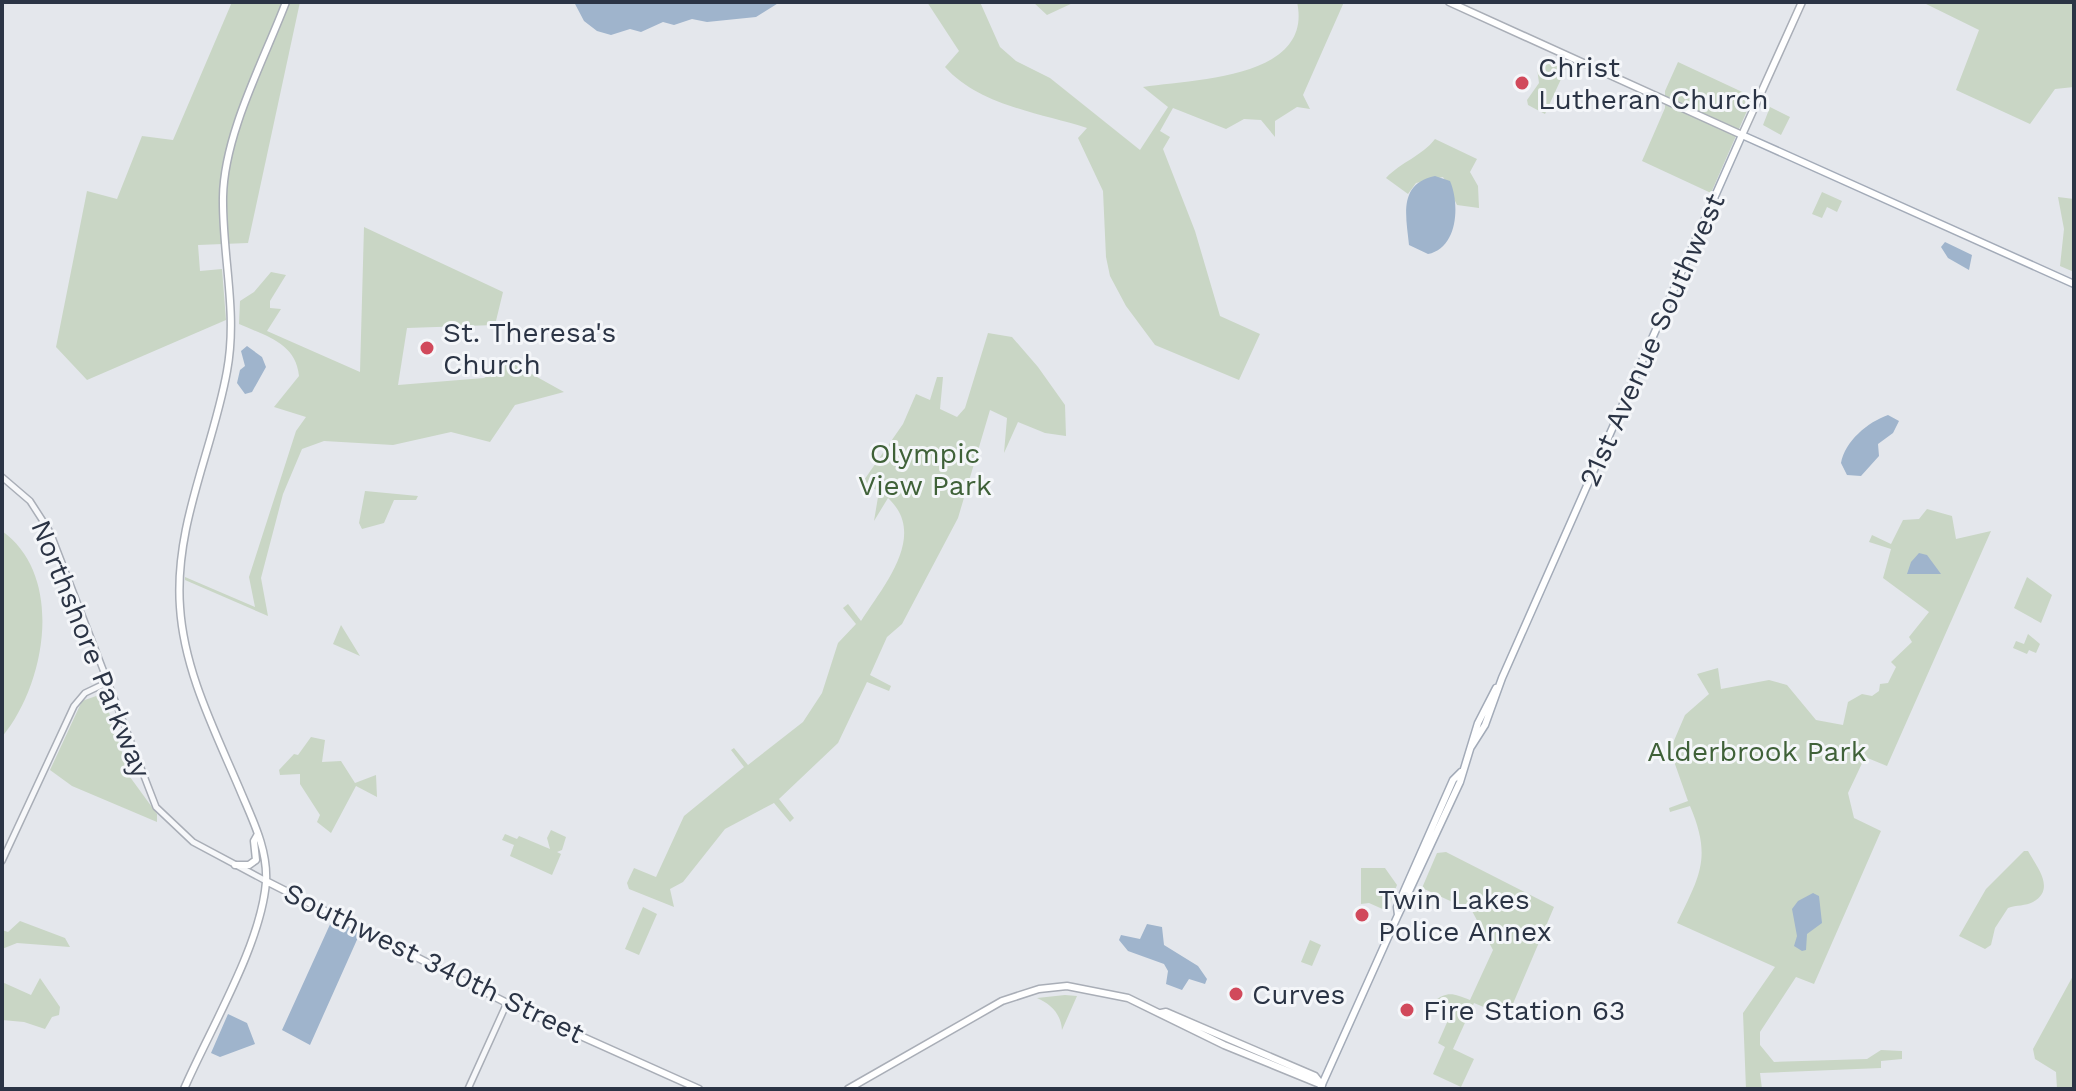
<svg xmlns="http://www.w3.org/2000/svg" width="2076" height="1091" font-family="'Work Sans',sans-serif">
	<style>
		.green { fill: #c9d6c5 }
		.water { fill: #9fb4cc }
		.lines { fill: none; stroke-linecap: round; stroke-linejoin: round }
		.tertiary-casing { stroke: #a9aeb7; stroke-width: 8 }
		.secondary-casing { stroke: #a9aeb7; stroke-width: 9 }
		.primary-casing { stroke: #a3abb8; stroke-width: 9 }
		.tertiary { stroke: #f7f8fa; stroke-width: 5 }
		.secondary { stroke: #fff; stroke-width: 6 }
		.primary { stroke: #fff; stroke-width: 6 }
		.poi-dot { fill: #d1495b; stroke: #f4f6f9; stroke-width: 3 }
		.labels { text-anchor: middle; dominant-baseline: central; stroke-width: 6; stroke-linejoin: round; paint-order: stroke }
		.poi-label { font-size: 28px; fill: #2b3445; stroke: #f4f6f9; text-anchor: start }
		.street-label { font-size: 28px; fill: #2b3445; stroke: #f4f6f9 }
		.park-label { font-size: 28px; fill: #3f6138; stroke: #f4f6f9 }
	</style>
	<rect width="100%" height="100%" fill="#e4e7ec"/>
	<path class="green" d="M232 2H300L248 243 198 245 200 271 222 269 226 320 87 380 56 347 87 191 117 199 142 136 173 140Z
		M927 2H980L1000 47 1016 61 1050 78 1140 150 1168 107 1143 87C1194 79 1314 79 1297 2H1344L1303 95 1310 109 1297 107 1275 121V137L1261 120 1244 119 1226 129 1173 108 1160 131 1170 137 1163 149 1195 231 1220 316 1260 334 1239 380 1155 345 1126 306 1110 276 1106 257 1103 191 1078 138 1087 128C1039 113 979 105 945 67L959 51Z
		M1033 2H1075L1047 15Z
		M1922 2H2074V87L2055 89 2030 124 1956 90 1979 30Z
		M1548 60 1567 66 1545 114 1528 105 1527 100 1539 83 1537 68Z
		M1678 62 1753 97 1711 193 1642 161 1665 108V91Z
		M1770 107 1790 117 1781 135 1763 125Z
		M1435 139 1477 159 1470 172 1478 186 1479 208 1457 205 1443 177 1416 183 1408 194 1386 178C1401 162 1422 156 1435 139Z
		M1822 192 1842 201 1837 212 1827 207 1822 218 1812 214Z
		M2058 197 2074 199V272L2060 266 2064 229Z
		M364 227 503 292 495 325 407 328 398 385 484 378 510 362 564 392 515 405 490 442 451 432 393 445 324 441 302 449 283 494 261 578 268 616 185 580V577L255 607 249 577 296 431 306 417 274 407 299 376C296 343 266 336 239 324L240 301 254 292 271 272 286 275 270 301V308L281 309 267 331 360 372Z
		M988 333 1012 337 1038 367 1065 405 1066 436 1045 433 1018 422 1004 453 1007 418 990 410 958 518 902 624 887 637 870 675 891 686 889 691 867 682 838 743 779 799 794 818 790 822 774 803 725 829 683 882 670 889 674 907 629 889 627 883 634 868 656 877 684 816 744 767 731 750 734 748 748 765 803 722 822 693 838 643 856 624 843 608 848 604 861 621C884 585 928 535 888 498L874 521 879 491 862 483 903 424 916 394 930 400 937 377H943L940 409 957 417 965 408Z
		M365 491 418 496 416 500H394L384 523 362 529 359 523Z
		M1927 509 1952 516 1956 539 1991 531 1887 766 1865 757 1848 793 1854 818 1881 831 1814 984 1796 977 1760 1032V1045L1774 1062 1867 1059 1881 1050 1902 1051V1059L1881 1061V1068L1760 1073 1762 1089H1746L1743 1013 1775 967 1677 923C1700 875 1712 858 1690 806L1670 812 1669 808 1688 801 1670 750 1685 715 1709 694 1697 674 1718 668 1721 689 1769 680 1787 685 1816 720 1843 725 1848 702 1862 694 1872 696 1879 691 1880 684 1888 683 1896 667 1891 662 1912 642 1909 637 1929 612 1883 578 1891 549 1869 542 1872 535 1891 544 1903 520 1919 519Z
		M2 531C65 576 46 684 2 737Z
		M2027 577 2052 595 2041 623 2014 608Z
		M341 625 360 656 333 644Z
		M2028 634 2040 644 2036 653 2029 650 2027 654 2013 648 2016 641 2024 644Z
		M99 695 104 697 130 777 157 814V822L72 786 50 770 82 701Z
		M311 737 325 740 322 762 341 761 355 783 376 775 377 797 356 786 331 833 317 822 320 815 300 784V774L280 775 279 770 294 754 298 755Z
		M551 830 566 837 562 850 557 852 561 854 552 875 510 856 514 845 502 840 505 834 517 839 519 836 550 849 547 838Z
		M2024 851H2028C2037 867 2056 889 2033 902 2026 906 2016 905 2008 908L1995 928 1991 945 1985 949 1959 936 1986 889Z
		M1446 852 1554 907 1512 1006 1491 1010 1474 1003 1453 1049 1474 1059 1461 1087 1433 1074 1445 1047 1438 1043 1452 1011 1433 1002C1448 990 1454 994 1470 1000L1493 950 1472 911 1422 888 1437 853Z
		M1361 868H1385L1397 885 1387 911 1369 903 1361 904Z
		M643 907 657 914 639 955 625 949Z
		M20 921 65 938 70 947 17 943 2 949V930L8 932Z
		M1310 940 1321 945 1312 966 1301 962Z
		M2074 974V1089H2057L2056 1072 2035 1059 2033 1049Z
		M40 978 60 1007 59 1015 52 1017 45 1029 24 1022 2 1020V982L31 995Z
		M1065 995 1077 996 1062 1030C1061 1014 1051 1004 1037 998Z"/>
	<path class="water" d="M574 2H780L756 17 707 22 692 19 674 25 663 22 641 32 630 29 611 35 597 31 584 21Z
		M1435 176 1450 181C1460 204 1458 248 1428 254L1409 245C1406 215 1398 184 1435 176Z
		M1945 242 1972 255 1969 270 1948 258 1941 247Z
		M247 346 262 357 266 367 252 392 245 394 237 383 240 370 245 366 241 351Z
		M1888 415 1899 421 1893 433 1878 444 1879 456 1861 476 1847 475 1841 463C1845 441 1868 422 1888 415Z
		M1919 553 1927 555 1941 574H1907L1911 562Z
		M1813 893 1819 896 1822 923 1807 934 1806 950 1802 951 1794 946 1797 936 1792 909 1798 901Z
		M332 920 360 933 310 1045 282 1030Z
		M1147 924 1162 927 1164 945 1198 966 1207 979 1205 984 1189 979 1182 990 1166 984 1168 971 1164 964 1128 951 1119 940 1121 935 1140 939Z
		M228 1014 247 1023 255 1044 220 1057 211 1053Z"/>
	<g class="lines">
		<defs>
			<path id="tertiary" d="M2 477 30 501 50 532 156 807 193 842 266 881
				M2 861 74 706 85 693 106 683
				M468 1089 507 1003"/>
			<path id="secondary" d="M1449 2 1742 135 1802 2
				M235 865H249L256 860 254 841 258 834
				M266 881 507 1003 699 1089
				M1161 1013 1166 1012 1315 1076 1322 1085
				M184 1089C210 1029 261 945 266 882 268 849 252 819 240 790 215 731 184 671 180 607 174 525 213 450 227 371 238 312 222 255 223 197 224 134 264 60 286 2
				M848 1089 1002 1001 1039 989 1067 986 1128 998 1224 1045 1322 1085"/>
			<path id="primary" d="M1471 747 1485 725 1502 678 1742 135 2074 284
				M1461 772 1453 780 1397 907 1398 915 1460 782 1478 723 1496 688
				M1320 1089 1398 915"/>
		</defs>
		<use href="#tertiary" class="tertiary-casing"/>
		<use href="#secondary" class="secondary-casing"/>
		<use href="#primary" class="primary-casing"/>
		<use href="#tertiary" class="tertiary"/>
		<use href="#secondary" class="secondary"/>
		<use href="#primary" class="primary"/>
	</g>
	<g class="poi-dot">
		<circle cx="1522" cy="83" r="8"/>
		<circle cx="427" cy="348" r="8"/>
		<circle cx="1362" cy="915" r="8"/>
		<circle cx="1236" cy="994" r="8"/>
		<circle cx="1407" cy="1010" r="8"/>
	</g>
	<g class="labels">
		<g class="poi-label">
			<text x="1538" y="67">Christ<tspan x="1538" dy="32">Lutheran Church</tspan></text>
			<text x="443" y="332">St. Theresa's<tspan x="443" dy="32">Church</tspan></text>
			<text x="1378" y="899">Twin Lakes<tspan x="1378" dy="32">Police Annex</tspan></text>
			<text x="1252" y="994">Curves</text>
			<text x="1423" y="1010">Fire Station 63</text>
		</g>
		<g class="street-label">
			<text transform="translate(1652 340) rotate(-66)">21st Avenue Southwest</text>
			<text transform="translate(91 649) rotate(68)">Northshore Parkway</text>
			<text transform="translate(434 963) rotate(26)">Southwest 340th Street</text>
		</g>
		<g class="park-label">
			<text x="925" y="453">Olympic<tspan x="925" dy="32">View Park</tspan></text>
			<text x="1757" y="751">Alderbrook Park</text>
		</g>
	</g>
	<rect width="2076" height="1091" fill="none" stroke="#2b3445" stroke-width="8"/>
</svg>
